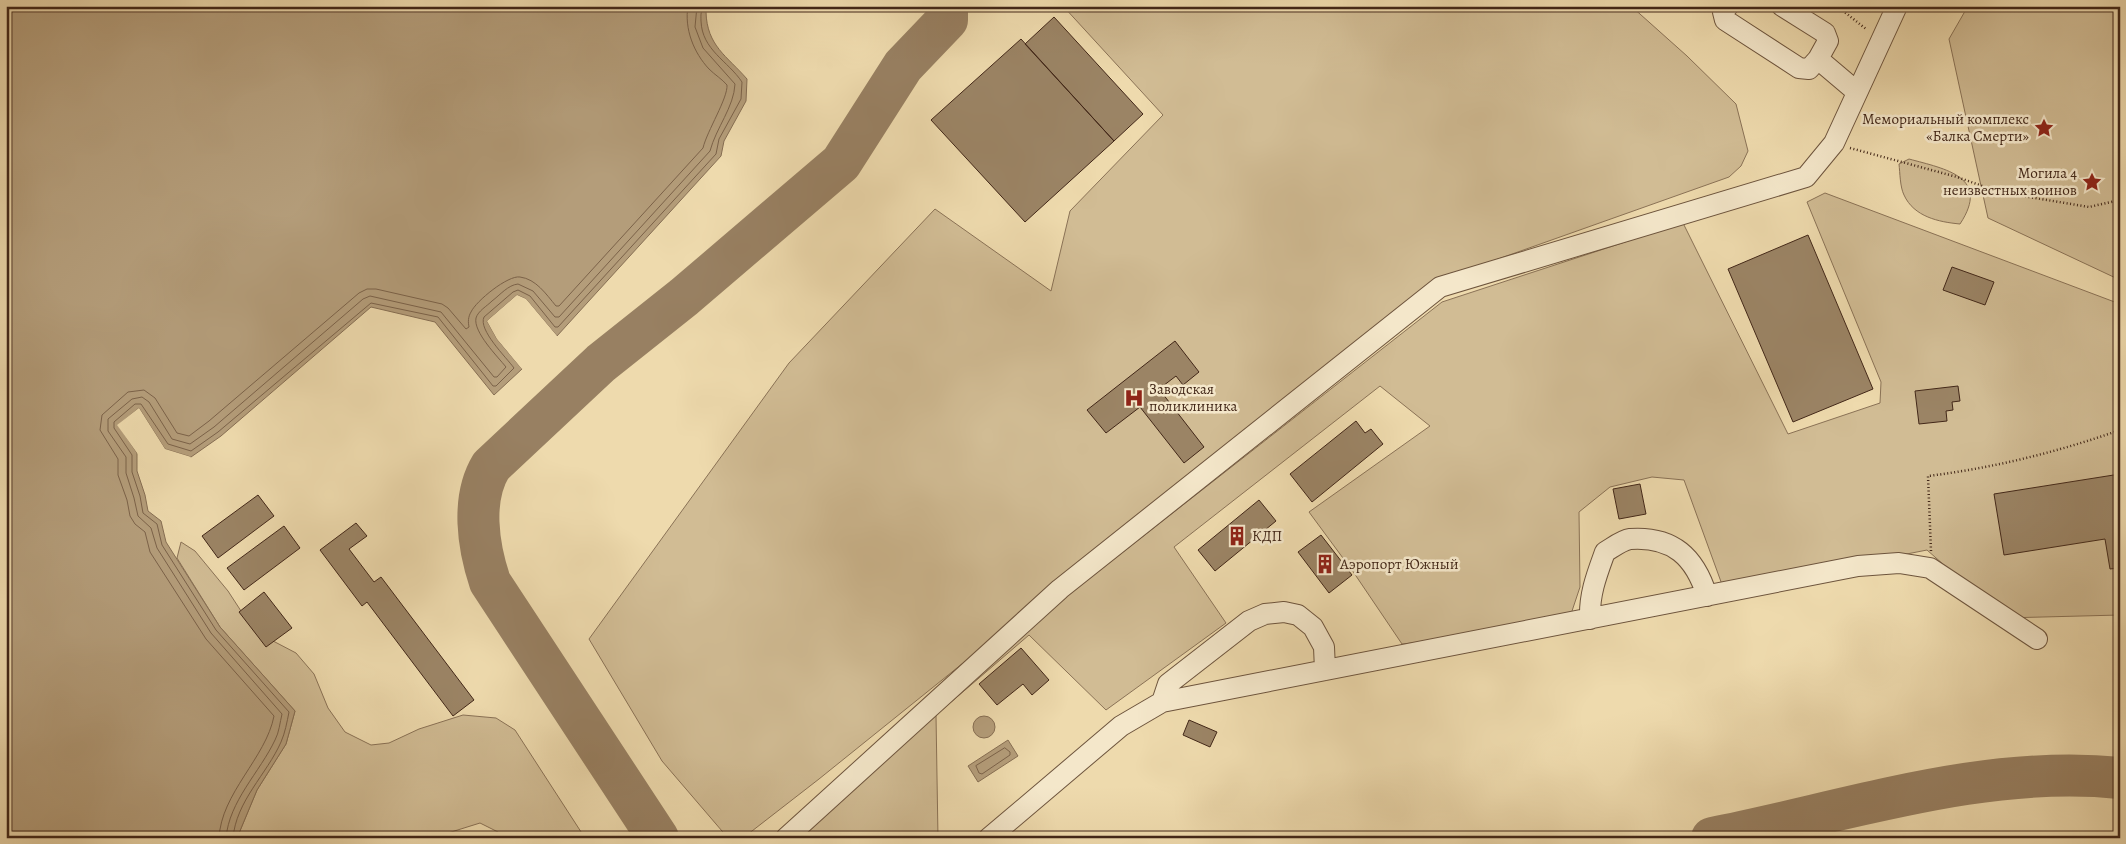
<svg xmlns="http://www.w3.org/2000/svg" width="2126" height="844" font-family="Alegreya,serif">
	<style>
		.green { fill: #d1bc94; stroke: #8a7256 }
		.water { fill: #b49d7a; stroke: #866e53 }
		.pier { fill: #eedaad }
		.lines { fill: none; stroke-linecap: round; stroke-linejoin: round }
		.shore { stroke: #7b6249; stroke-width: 1 }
		.taxiway { stroke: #988062; stroke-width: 42 }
		.building { fill: #9b8465; stroke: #422718 }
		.minor-casing { stroke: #6d543d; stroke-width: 22 }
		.path { stroke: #422718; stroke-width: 2.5; stroke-dasharray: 1 2.5; stroke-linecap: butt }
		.minor { stroke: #f4e7ca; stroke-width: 20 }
		.labels { text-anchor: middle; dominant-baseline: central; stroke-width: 5; stroke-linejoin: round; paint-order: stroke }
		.poi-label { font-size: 15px; fill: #422718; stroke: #f4e7ca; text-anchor: start }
	</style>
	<rect width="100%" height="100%" fill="#eedaad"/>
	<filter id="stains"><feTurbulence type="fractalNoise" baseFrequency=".004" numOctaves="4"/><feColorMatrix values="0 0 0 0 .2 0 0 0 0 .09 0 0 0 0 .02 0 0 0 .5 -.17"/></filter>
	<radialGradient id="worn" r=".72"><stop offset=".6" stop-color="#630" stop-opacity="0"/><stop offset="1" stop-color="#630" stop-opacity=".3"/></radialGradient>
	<path class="green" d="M1063 6H1631L1687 56 1736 104 1748 151 1741 166 1729 177 1439 280 819 779 743 838H728L662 761 589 639 789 363 935 209 1051 291 1070 211 1163 115Z
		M1968 6H2120V280L1988 218 1949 39Z
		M1909 159C1946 169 1991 177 1960 224 1939 222 1914 217 1904 195 1900 187 1900 173 1899 164Z
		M1825 193 2120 304V615L2004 618 1927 550 1724 590 1684 480 1652 477 1610 487 1579 512 1580 587 1571 614 1538 630 1402 644 1354 573 1309 512 1430 426 1380 386 1174 547 1226 623 1106 710 1029 635 936 715 938 838H782L1068 595 1442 302 1683 223 1788 434 1880 403 1881 382 1807 202Z
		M181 542 195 551 228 591 254 631 296 653 314 674 328 708 345 732 371 745 389 743 419 729 463 715 496 718 515 730 585 838H503L498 832 480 823 432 838H237L257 790 286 744 295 711 220 627 177 558Z"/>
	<path class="water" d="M6 6H713L706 12C707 46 727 56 747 79L746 101 724 141 721 156 557 336 526 299 517 295 487 321 497 339 522 369 494 395 435 322 371 307 221 436 191 457 165 449 139 408 118 425 137 453V471L145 495 148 511 161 521 166 542 220 627 295 711 286 744 257 790 237 838H6Z
		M973 727a11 11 0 1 1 22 0a11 11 0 1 1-22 0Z
		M1008 740 1018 756 978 782 968 766Z"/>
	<path class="pier" d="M517 295 526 299 557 336 555 338 524 301 517 298 490 322 499 338 524 367 522 369 497 339 487 321Z
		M139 408 165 449 191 457 189 459 163 451 138 411 121 425 140 452V457L117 425Z"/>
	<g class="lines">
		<path class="shore" d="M1005 748 1010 752V755L982 774 979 773 976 766Z
			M219 838C221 793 266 758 274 716L206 639 150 552 145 532 135 524 130 516 127 500 118 475V459L100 430 102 415 128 392 144 390 155 398 177 433 189 436 209 421 359 293 367 289H376L442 304 448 308 466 329 469 327C468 322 468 317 471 312 476 301 508 275 520 277 536 279 546 294 556 306H559L703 148C707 131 728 98 727 85 722 79 715 75 709 69 694 53 684 29 688 6
			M226 838C229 801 260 772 275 740 279 733 280 722 282 714L211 633 157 548 151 528 138 516 134 498 126 473V457L108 431V419L132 399 142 397 149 402 172 439 190 444 214 427 363 299 370 296 441 312 494 377H497L506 367C498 357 473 332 476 318 478 311 487 306 492 301 500 295 508 285 518 284L533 291 555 317H559L710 151C716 128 734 107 735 84L703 48 695 27 697 6
			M233 838C236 801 267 774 281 742 285 733 287 722 289 712L216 630 162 545 157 524 143 513 140 496 132 472V455L114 428V422L135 404H141L168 444 191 451 218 432 371 303 438 317 493 386H496L514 368C506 357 478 330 484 317L513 292 518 290 530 296 555 327H558L716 154 719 139 741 99 742 82C728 61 702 50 701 21 701 15 700 11 705 6"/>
		<path class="taxiway" d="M658 838 490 582C478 546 471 499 491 466L601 363 684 297 841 163 903 66 947 20V6
			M1712 838C1845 812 1982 764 2120 778"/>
	</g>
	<path class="building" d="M1054 17 1143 114 1114 141 1025 44Z
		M1021 39 1114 141 1025 222 931 120Z
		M1808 235 1873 389 1793 422 1728 269Z
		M1952 267 1994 282 1985 305 1943 290Z
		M1175 341 1199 372 1183 385 1176 376 1159 389 1204 447 1184 463 1140 407 1106 433 1087 410Z
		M1958 386 1960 401 1952 402 1953 410 1946 411 1947 421 1919 424 1915 391Z
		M1356 421 1365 433 1371 429 1383 444 1312 502 1290 474Z
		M2120 474V581L2118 568 2110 569 2105 539 2004 555 1994 494Z
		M1640 484 1646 514 1619 519 1613 489Z
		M258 495 274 516 218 558 202 536Z
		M1259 500 1276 521 1215 571 1198 550Z
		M356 523 367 536 349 549 374 582 381 577 474 700 453 716 367 602 362 606 320 550Z
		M284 526 300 548 244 590 227 568Z
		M1321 535 1352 575 1329 593 1298 552Z
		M264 592 292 628 266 647 239 612Z
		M1021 648 1049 680 1032 695 1023 684 997 705 979 684Z
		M1189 720 1217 732 1210 747 1183 735Z"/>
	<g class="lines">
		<defs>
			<path id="minor" d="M1728 6 1723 12 1725 20 1799 68 1809 69 1818 59
				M1782 6 1825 33 1828 41 1818 59 1857 92
				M1590 619C1589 594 1597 574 1605 552 1612 548 1622 540 1630 539 1673 536 1695 557 1707 596
				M1162 702 1168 684 1249 621 1265 614 1284 612 1298 615 1313 627 1324 647 1325 670
				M786 838 1060 589 1440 287 1806 177 1834 143 1897 6
				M989 838 1121 726 1162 702 1858 566 1899 563 1930 568 2037 639"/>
		</defs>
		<use href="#minor" class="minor-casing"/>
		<path class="path" d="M1837 6 1866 29
			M1850 148 1957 177 1999 192 2089 207 2120 200
			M1931 551 1928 476C1993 468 2058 452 2120 430"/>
		<use href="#minor" class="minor"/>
	</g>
	<defs>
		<symbol id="sight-bare" viewBox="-9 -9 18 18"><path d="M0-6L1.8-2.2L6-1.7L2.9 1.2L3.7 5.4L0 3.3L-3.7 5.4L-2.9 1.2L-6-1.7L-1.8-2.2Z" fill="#8f2418" stroke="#f4e7ca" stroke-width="2.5" paint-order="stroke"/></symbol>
		<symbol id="hospital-bare" viewBox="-9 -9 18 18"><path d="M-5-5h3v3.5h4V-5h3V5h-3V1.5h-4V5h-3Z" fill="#8f2418" stroke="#f4e7ca" stroke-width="2.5" paint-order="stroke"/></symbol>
		<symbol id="building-bare" viewBox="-9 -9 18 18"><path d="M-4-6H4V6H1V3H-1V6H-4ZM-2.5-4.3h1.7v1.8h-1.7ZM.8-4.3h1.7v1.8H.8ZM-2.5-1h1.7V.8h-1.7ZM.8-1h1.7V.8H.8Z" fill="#8f2418" stroke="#f4e7ca" stroke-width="2.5" paint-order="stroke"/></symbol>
	</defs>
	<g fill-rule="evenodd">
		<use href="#sight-bare" x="2030" y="114" width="28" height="28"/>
		<use href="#sight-bare" x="2078" y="168" width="28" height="28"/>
		<use href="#hospital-bare" x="1120" y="384" width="28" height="28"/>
		<use href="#building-bare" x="1223" y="522" width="28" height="28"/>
		<use href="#building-bare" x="1311" y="550" width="28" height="28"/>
	</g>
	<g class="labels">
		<g class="poi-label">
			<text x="2029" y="119" text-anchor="end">Мемориальный комплекс<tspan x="2029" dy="17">«Балка Смерти»</tspan></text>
			<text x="2077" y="173" text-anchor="end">Могила 4<tspan x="2077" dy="17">неизвестных воинов</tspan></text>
			<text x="1149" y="389">Заводская<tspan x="1149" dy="17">поликлиника</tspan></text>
			<text x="1252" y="536">КДП</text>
			<text x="1340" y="564">Аэропорт Южный</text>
		</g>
	</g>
	<rect width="2126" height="844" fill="none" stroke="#eedaad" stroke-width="25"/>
	<rect x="8" y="8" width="2111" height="829" fill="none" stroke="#422718" stroke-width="2.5"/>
	<rect x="12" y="12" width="2101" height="819" fill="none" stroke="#422718"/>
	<rect width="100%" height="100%" filter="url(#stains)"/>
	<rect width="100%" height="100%" fill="url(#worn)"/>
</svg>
